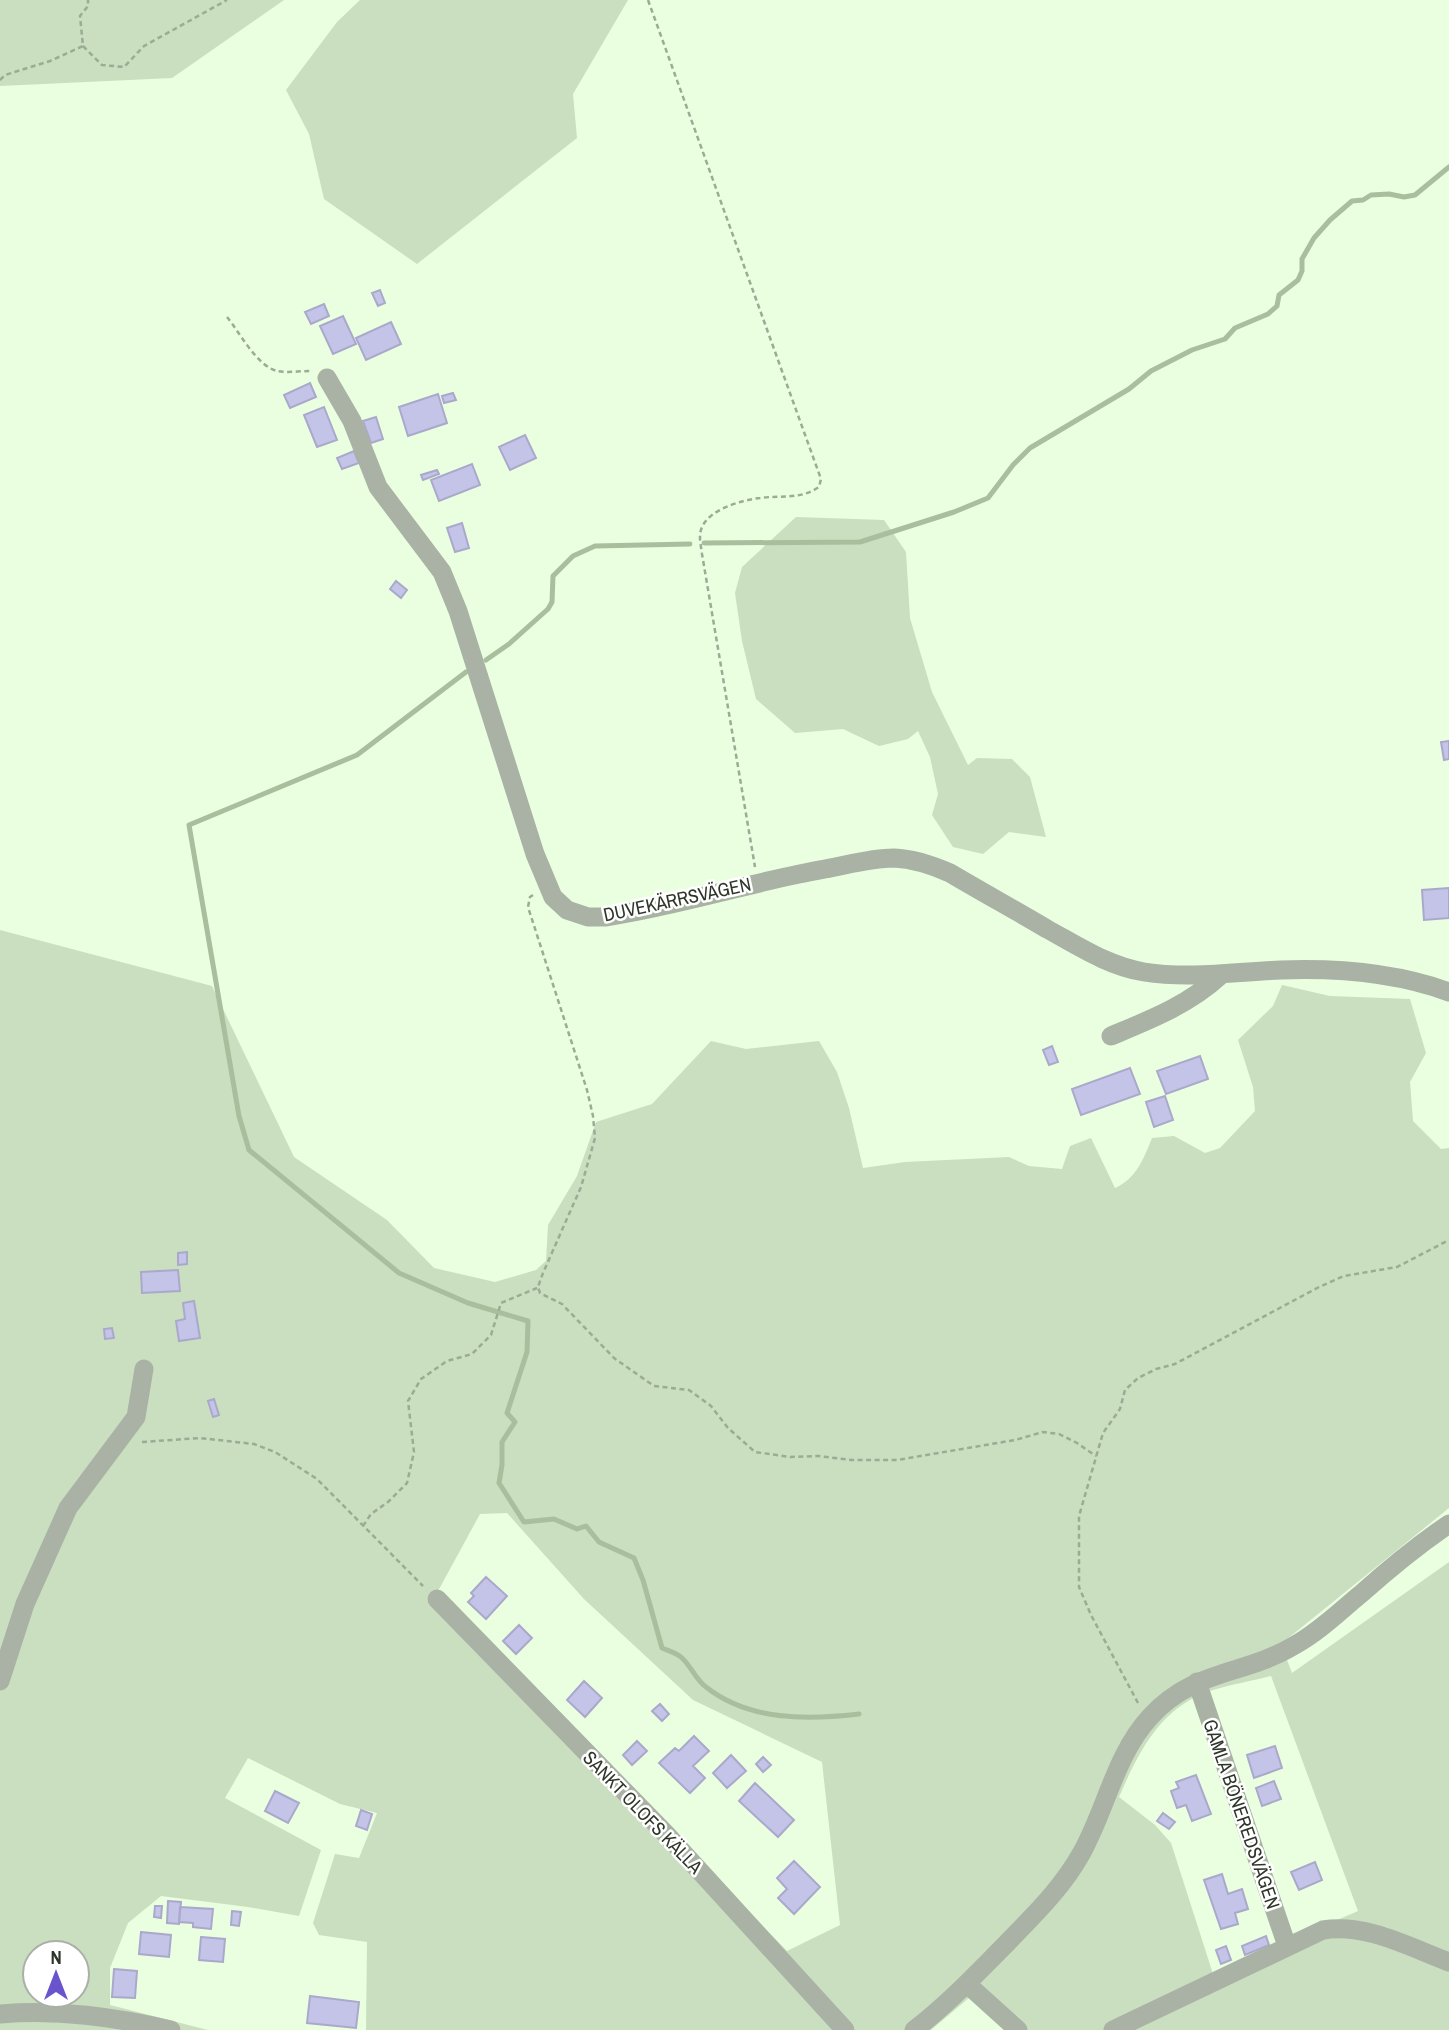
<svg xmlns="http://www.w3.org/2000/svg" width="1449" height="2030" font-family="'Archivo Narrow',sans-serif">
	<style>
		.green { fill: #c9dfbf; fill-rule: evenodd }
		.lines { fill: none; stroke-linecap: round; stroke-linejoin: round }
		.stream { stroke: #a8be9d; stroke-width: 5 }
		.building { fill: #c4c3e8; stroke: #aaa9cb; stroke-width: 2 }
		.path { stroke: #9bab94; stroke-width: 2.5; stroke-dasharray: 5 3.5; stroke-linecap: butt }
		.minor { stroke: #a9b2a5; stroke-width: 19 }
		.labels { text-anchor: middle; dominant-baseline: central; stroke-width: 5; stroke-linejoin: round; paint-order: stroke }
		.street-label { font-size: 19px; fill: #2e362a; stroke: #fff }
	</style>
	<rect width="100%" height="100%" fill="#e9ffdf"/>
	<path class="green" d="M0 0H284L172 78 0 86Z
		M360 0H628L573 94 577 138 417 264 324 199 309 134 286 90 337 22Z
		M796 517 884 520 906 552 910 618 932 692 968 765 977 758 1012 759 1030 777 1046 837 1009 832 983 854 953 847 932 815 938 794 930 757 918 731 908 739 879 746 843 729 795 733 756 699 742 641 735 593 742 567Z
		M0 930 212 986 294 1157 387 1220 434 1268 495 1282 536 1270 546 1261 548 1225 577 1176 596 1122 652 1104 711 1041 746 1049 819 1041 837 1072 849 1108 863 1168 905 1162 1009 1157 1029 1166 1062 1169 1070 1146 1091 1138 1115 1188C1136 1179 1144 1158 1152 1138L1174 1136 1205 1153 1220 1148 1255 1111 1253 1087 1238 1040 1273 1006 1282 985 1330 996 1410 999 1426 1053 1410 1082 1413 1121 1441 1149 1449 1148V1508L1281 1644 1292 1673 1449 1562V2030H1008L970 1997 931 2030H366L367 1942 319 1935 313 1923 335 1854 359 1858 377 1813 340 1804 248 1758 225 1798 321 1850 299 1916 248 1907 161 1896 128 1923 110 1968V2005L208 2030H0ZM507 1513 584 1599 693 1700 822 1762 840 1925 787 1951 438 1591 480 1514ZM1271 1676 1358 1911 1213 1974 1171 1843 1155 1825 1119 1797C1139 1751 1161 1706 1213 1690 1232 1684 1252 1681 1271 1676ZM35 1953H77V1995H35Z"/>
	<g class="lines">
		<path class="stream" d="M704 543 860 542 954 512 988 498 1013 465 1030 448 1129 389 1151 371 1192 350 1225 339 1235 328 1268 314 1277 306 1279 295 1298 280 1302 271V259L1314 238 1330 220 1352 201 1363 200 1371 195 1389 194 1404 197 1415 195 1449 167
			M486 660 509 644 548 609 552 602 553 576 573 556 595 546 690 544
			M466 672 357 755 189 825 239 1116 249 1150 399 1273 468 1303 528 1321 527 1352 507 1413 515 1422 502 1442V1465L499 1483 524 1522 554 1519 577 1529 586 1526 599 1542 634 1558 643 1580 662 1648C669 1651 677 1653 682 1658 691 1666 696 1680 706 1687 749 1721 807 1720 859 1714"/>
	</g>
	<path class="building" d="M380 290 385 303 378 306 372 293Z
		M324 304 329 316 311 324 305 312Z
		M343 316 356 344 333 354 320 326Z
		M391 322 401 344 366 360 356 338Z
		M310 383 316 397 290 408 284 395Z
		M453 393 456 400 444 403 442 396Z
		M438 394 447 423 408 436 399 407Z
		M324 407 337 440 317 447 304 415Z
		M376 417 383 439 371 443 363 421Z
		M525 435 536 458 510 470 499 447Z
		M354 451 359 463 342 469 337 458Z
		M472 464 480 485 439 501 431 480Z
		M437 470 439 474 423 480 421 475Z
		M462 523 469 548 455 552 447 528Z
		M396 581 407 590 401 598 390 589Z
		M1449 741V759L1444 760 1441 742Z
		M1449 888V918L1424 920 1422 890Z
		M1052 1046 1058 1062 1049 1065 1043 1050Z
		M1200 1056 1208 1079 1166 1094 1157 1071Z
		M1130 1068 1140 1094 1081 1115 1072 1089Z
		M1165 1096 1173 1120 1154 1127 1146 1102Z
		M187 1252V1264L178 1265V1253Z
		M178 1270 180 1291 142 1293 141 1272Z
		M194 1301 200 1338 179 1341 176 1321 185 1319 183 1303Z
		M112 1328 114 1338 105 1339 104 1329Z
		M214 1399 219 1415 213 1417 208 1401Z
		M486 1577 507 1596 486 1619 468 1602 474 1596 471 1593Z
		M519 1625 532 1638 516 1654 503 1641Z
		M584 1681 602 1698 585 1717 567 1700Z
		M660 1704 669 1714 662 1721 652 1711Z
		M694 1736 709 1751 693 1766 705 1778 690 1793 659 1763 675 1748 679 1751Z
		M637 1741 647 1751 632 1765 623 1755Z
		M1275 1746 1282 1768 1254 1778 1247 1755Z
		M731 1755 746 1771 727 1788 713 1773Z
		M763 1757 771 1765 763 1772 756 1764Z
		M1196 1775 1211 1814 1192 1821 1186 1805 1177 1808 1171 1791 1179 1788 1176 1782Z
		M1274 1781 1281 1799 1262 1806 1256 1788Z
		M755 1783 794 1820 778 1837 739 1801Z
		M275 1791 299 1803 288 1823 265 1811Z
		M361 1810 372 1814 367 1830 356 1826Z
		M1163 1813 1175 1822 1169 1829 1157 1821Z
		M794 1861 820 1887 794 1914 778 1898 787 1889 777 1878Z
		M1315 1862 1322 1880 1299 1890 1291 1872Z
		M1222 1874 1228 1894 1242 1889 1248 1909 1235 1913 1238 1924 1221 1929 1204 1880Z
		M168 1901 181 1902 179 1924 167 1923Z
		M155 1906H162L161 1918 154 1917Z
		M180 1907 213 1909 211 1929 193 1927V1923L179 1922Z
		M232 1911 241 1912 239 1926 231 1925Z
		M141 1932 171 1935 169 1957 139 1954Z
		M1266 1936 1269 1945 1245 1955 1242 1946Z
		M201 1937 225 1939 223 1962 199 1960Z
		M1226 1946 1231 1960 1221 1964 1216 1950Z
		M114 1969 137 1971 135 1998 112 1997Z
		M310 1996 359 2002 356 2028 307 2023Z"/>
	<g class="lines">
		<path class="path" d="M648 0 821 479 819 487C800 500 781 495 760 498 742 500 710 509 702 527 698 536 701 545 702 554L755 867
			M83 46 102 65 124 67 144 46 227 0
			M0 80 5 75 50 61 83 46 80 16 88 6V0
			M227 317C240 333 257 366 277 371 287 373 300 371 311 371
			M533 895 530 897 528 907 587 1090 593 1116 595 1138 581 1187 543 1273 538 1287 540 1293 562 1304 614 1358 654 1386 689 1390 711 1406 728 1428 755 1452 790 1457 818 1456 852 1460H897L1015 1440 1043 1432 1059 1434 1077 1443 1096 1456
			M142 1442 200 1438 254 1444 275 1452 317 1479 423 1586
			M363 1526 371 1514 388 1502 407 1483 414 1452 408 1401 421 1379 447 1361 472 1354 491 1335 501 1303 537 1288
			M1138 1703 1091 1615 1079 1587V1516L1103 1433 1120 1409 1125 1390 1138 1378 1156 1369 1175 1364 1319 1287 1344 1276 1397 1267 1449 1240"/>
		<path class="minor" d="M327 378 352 421 378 487 442 572 458 611 535 854 553 897 567 910 588 917H605C679 906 751 882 825 869 847 865 871 858 894 858 914 859 932 865 950 873 982 892 1015 910 1047 929 1078 946 1108 966 1144 972 1190 979 1235 972 1281 970 1337 968 1397 973 1449 992
			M1111 1036C1152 1019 1188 1005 1221 975
			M437 1599 666 1834 845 2030
			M0 1681 25 1604 68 1508 136 1417 144 1369
			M1197 1682 1287 1946
			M967 1984 1018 2030
			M0 2014C58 2009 114 2017 171 2030
			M914 2030C948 2004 977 1973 1007 1943 1034 1915 1062 1888 1081 1854 1106 1810 1115 1755 1150 1717 1195 1668 1244 1676 1295 1645 1320 1631 1340 1611 1362 1593 1390 1568 1418 1545 1449 1524
			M1113 2030 1323 1930C1366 1923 1409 1947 1449 1962"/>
	</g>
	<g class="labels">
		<g class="street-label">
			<text transform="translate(677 899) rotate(-12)">DUVEKÄRRSVÄGEN</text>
			<text transform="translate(643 1812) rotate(46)">SANKT OLOFS KÄLLA</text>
			<text transform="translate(1242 1814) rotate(71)">GAMLA BÖNEREDSVÄGEN</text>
		</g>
	</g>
	<g transform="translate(56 1974)"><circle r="33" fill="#ffffff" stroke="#abafaa" stroke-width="2"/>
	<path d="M0-5L12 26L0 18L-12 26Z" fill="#6954ce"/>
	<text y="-10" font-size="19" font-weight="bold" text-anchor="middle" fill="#2e362a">N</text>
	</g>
</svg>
